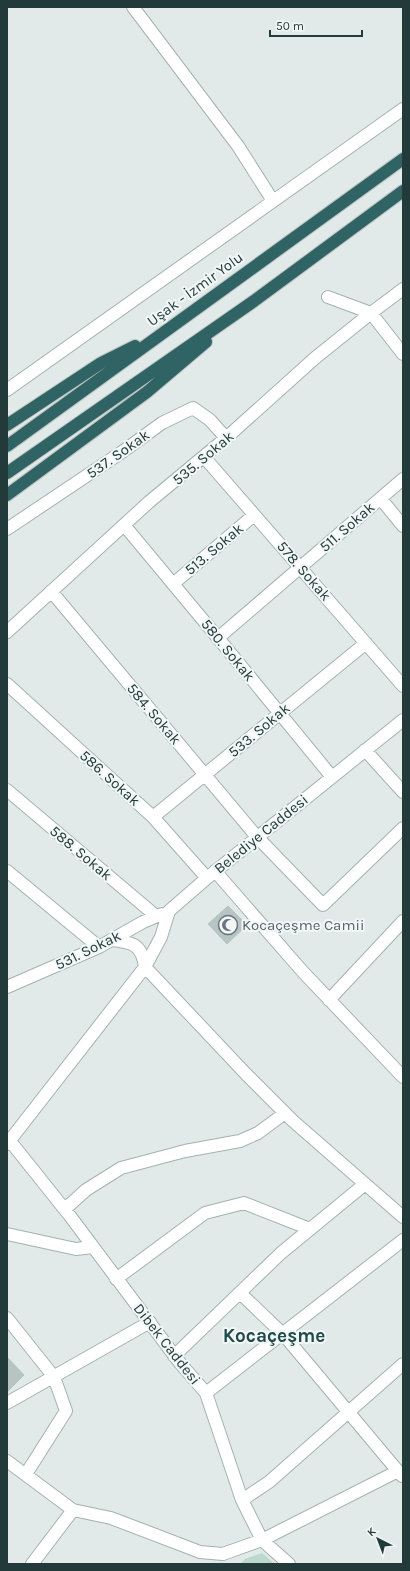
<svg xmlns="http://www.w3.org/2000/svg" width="410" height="1571" font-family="Karla,sans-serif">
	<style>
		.green { fill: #bbdacb }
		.building { fill: #b6c5c2; stroke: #b4c4c1 }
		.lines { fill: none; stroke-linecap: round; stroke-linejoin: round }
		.minor-casing { stroke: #a4b2b0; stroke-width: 14 }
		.highway-casing { stroke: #bdc4c4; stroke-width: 14 }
		.minor { stroke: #fff; stroke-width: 12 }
		.highway { stroke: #306364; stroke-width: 12 }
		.labels { text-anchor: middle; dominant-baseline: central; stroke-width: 4; stroke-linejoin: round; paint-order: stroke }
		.street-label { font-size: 15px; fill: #223a39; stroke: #f1f7f6 }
		.worship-label { font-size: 15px; fill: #5b616d; stroke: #f1f7f6; text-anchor: start }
		.district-label { font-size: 19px; font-weight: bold; fill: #204b4a; stroke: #f1f7f6 }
	</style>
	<rect width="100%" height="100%" fill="#e1eae8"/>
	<path class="green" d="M262 1553 275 1564H240L245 1559Z"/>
	<path class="building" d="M228 906 247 925 227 944 208 924Z
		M7 1357 24 1375 7 1392Z"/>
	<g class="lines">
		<defs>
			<path id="minor" d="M133 7 238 146 273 201
				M328 297 371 313 403 354
				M7 390 403 109
				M204 457 403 686
				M381 499 403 526
				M124 525 218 638 332 777
				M7 529 122 452 162 423 193 408 210 420 226 438
				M173 584 254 515
				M51 591 257 837 323 905 403 828
				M7 632 149 502 226 438 315 358 371 313 403 289
				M218 638 403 479
				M7 684 153 817 207 878
				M365 750 403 792
				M7 790 156 916
				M153 817 366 643
				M7 871 99 947
				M215 871 303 972 403 1077
				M111 940C132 942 142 944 145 967L246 1074 293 1121 403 1217
				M7 987 99 947 143 922 162 914
				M329 1000 403 921
				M10 1141 70 1216 180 1363 206 1393 242 1500 262 1540 289 1564
				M7 1144 145 967 161 937 169 911 207 878 403 720
				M65 1209 86 1190 121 1168 185 1151 240 1141 258 1133 285 1113
				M7 1234 76 1249 93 1247
				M116 1279 205 1213 244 1203 310 1229
				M240 1293 283 1334 402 1476
				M7 1318 54 1377 66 1411 26 1474
				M174 1356 281 1253 365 1184
				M206 1393 403 1240
				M7 1403 150 1322
				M7 1461 73 1510 111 1518 200 1552 223 1554 262 1540 398 1471
				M242 1500 269 1482 403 1364
				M32 1564 73 1510"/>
			<path id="highway" d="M7 425 101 363 135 346
				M7 446 403 159
				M7 473 254 301 403 191
				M7 495 147 392 206 342"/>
		</defs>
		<use href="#minor" class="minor-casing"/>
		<use href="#highway" class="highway-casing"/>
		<use href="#minor" class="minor"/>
		<use href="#highway" class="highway"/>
	</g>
	<defs>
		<symbol id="mosque-ring" viewBox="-11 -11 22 22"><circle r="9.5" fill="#f1f7f6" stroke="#6b7280" stroke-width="1.5"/><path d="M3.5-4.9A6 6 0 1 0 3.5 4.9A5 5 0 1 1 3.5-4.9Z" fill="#6b7280"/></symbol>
	</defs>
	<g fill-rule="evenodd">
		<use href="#mosque-ring" x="217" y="914" width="22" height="22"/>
	</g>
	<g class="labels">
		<g class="street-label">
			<text transform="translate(195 289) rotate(-36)">Uşak - İzmir Yolu</text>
			<text transform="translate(118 454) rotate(-35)">537. Sokak</text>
			<text transform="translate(203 458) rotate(-40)">535. Sokak</text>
			<text transform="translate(347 527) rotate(-41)">511. Sokak</text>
			<text transform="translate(214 549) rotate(-40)">513. Sokak</text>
			<text transform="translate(304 571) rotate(49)">578. Sokak</text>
			<text transform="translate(228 650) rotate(51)">580. Sokak</text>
			<text transform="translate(154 714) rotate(50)">584. Sokak</text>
			<text transform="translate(259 730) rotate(-40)">533. Sokak</text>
			<text transform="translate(110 778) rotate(42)">586. Sokak</text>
			<text transform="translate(261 834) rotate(-39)">Belediye Caddesi</text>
			<text transform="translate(81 853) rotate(40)">588. Sokak</text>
			<text transform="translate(88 950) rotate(-26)">531. Sokak</text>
			<text transform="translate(167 1344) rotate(52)">Dibek Caddesi</text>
		</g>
		<g class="worship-label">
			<text x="242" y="925">Kocaçeşme Camii</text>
		</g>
		<g class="district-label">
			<text x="274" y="1336">Kocaçeşme</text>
		</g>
	</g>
	<rect width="410" height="1571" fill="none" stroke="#223a39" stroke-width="16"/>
	<g transform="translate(378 1539) rotate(318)" stroke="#f1f7f6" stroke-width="3" paint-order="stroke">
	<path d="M0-3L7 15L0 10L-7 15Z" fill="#223a39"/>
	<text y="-6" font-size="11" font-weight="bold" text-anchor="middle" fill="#223a39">K</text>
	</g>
	<path d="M270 30v6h92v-6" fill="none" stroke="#223a39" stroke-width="2"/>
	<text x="276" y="30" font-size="12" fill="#223a39" stroke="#f1f7f6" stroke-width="3" paint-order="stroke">50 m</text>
</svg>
